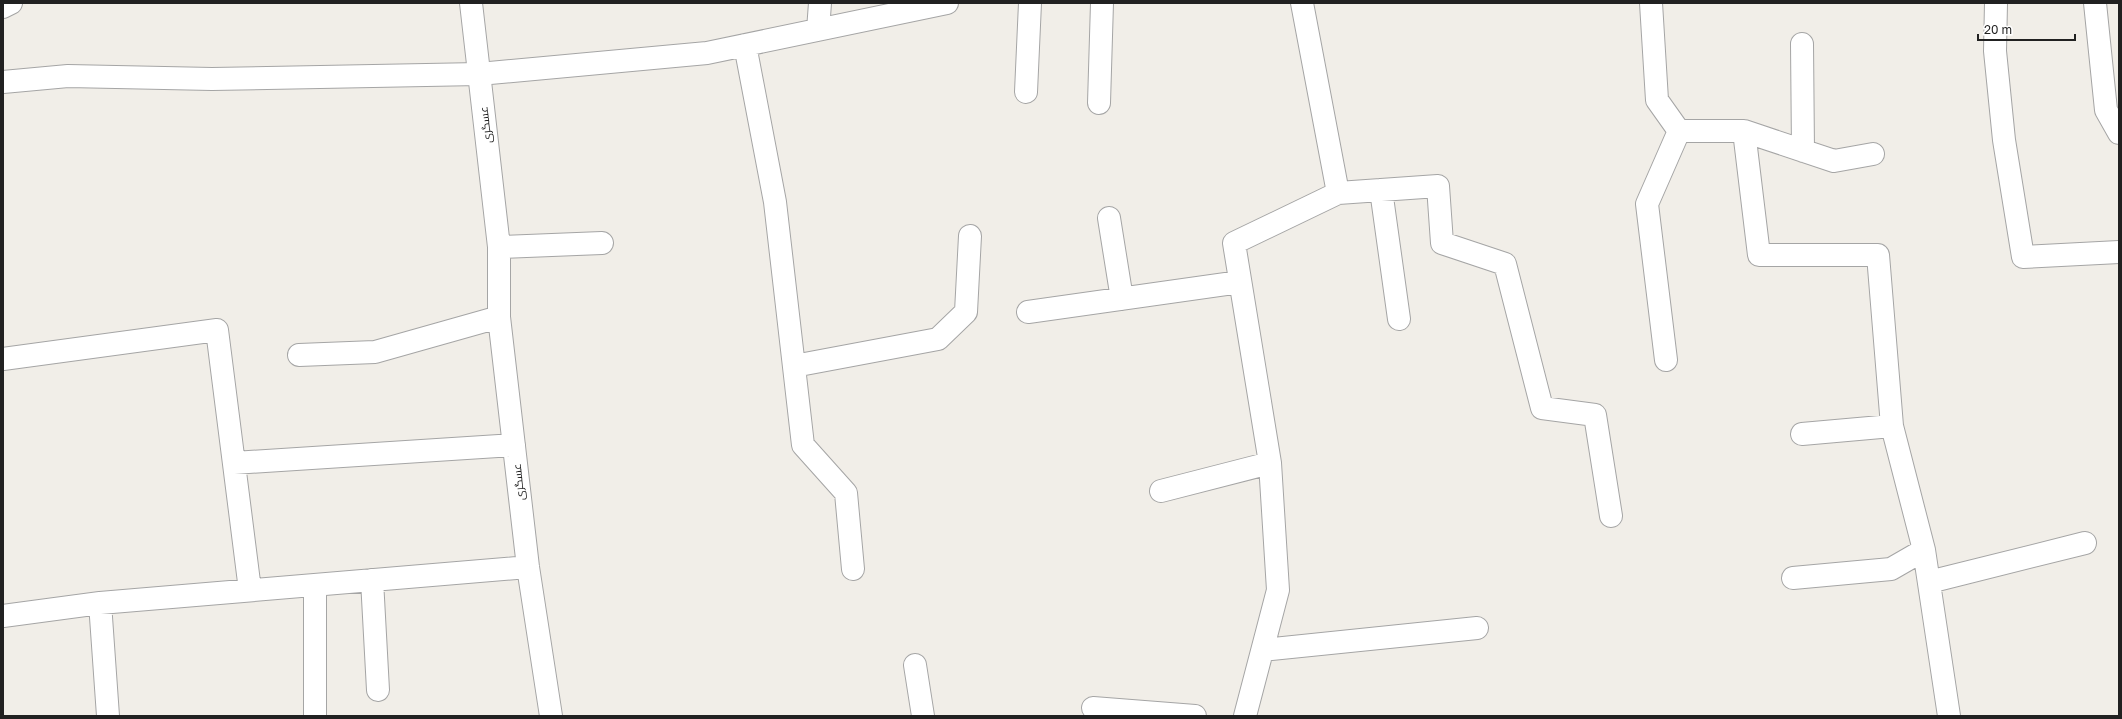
<svg xmlns="http://www.w3.org/2000/svg" width="2122" height="719" font-family="'Golos Text',Cairo,sans-serif">
	<style>
		.lines { fill: none; stroke-linecap: round; stroke-linejoin: round }
		.minor-casing { stroke: #a5a5a5; stroke-width: 24 }
		.minor { stroke: #fff; stroke-width: 22 }
		.labels { text-anchor: middle; dominant-baseline: central; stroke-width: 3; stroke-linejoin: round; paint-order: stroke }
		.street-label { font-size: 11px; fill: #212121; stroke: #fff }
	</style>
	<rect width="100%" height="100%" fill="#f1eee8"/>
	<g class="lines">
		<defs>
			<path id="minor" d="M471 3 499 247 602 243
				M1651 3 1657 100 1679 131H1744L1759 255H1878L1892 426 1924 550 1949 716
				M1996 3 1995 51 2004 140 2023 257 2119 252
				M2095 3 2106 110 2119 133
				M3 7 11 3
				M818 30 820 3
				M1802 44 1803 151
				M745 45 775 202 803 445 846 493 853 569
				M3 82 68 76 212 79 479 74 707 53 947 3
				M1026 92 1030 3
				M1099 103 1102 3
				M1744 131 1834 161 1873 154
				M1381 190 1399 319
				M1338 193 1438 186 1442 243 1505 264 1542 408 1595 415 1611 516
				M1109 218 1122 299
				M499 247V317L528 567 551 716
				M1028 312 1240 282
				M299 355 375 352 499 317
				M3 359 217 330 250 590
				M1666 360 1647 204 1679 131
				M794 366 938 339 966 312 970 236
				M1802 434 1892 426
				M234 463 514 445
				M1161 491 1270 463
				M1793 578 1891 569 1924 550
				M372 580 378 690
				M1929 582 2085 543
				M315 585V716
				M100 603 108 716
				M3 616 100 603 528 567
				M1263 650 1477 628
				M915 665 923 716
				M1093 708 1195 716
				M1245 716 1278 590 1270 463 1234 243 1338 193 1302 3"/>
		</defs>
		<use href="#minor" class="minor-casing"/>
		<use href="#minor" class="minor"/>
	</g>
	<g class="labels">
		<g class="street-label">
			<text transform="translate(485 125) rotate(-97)">عسگری</text>
			<text transform="translate(518 482) rotate(-96)">عسگری</text>
		</g>
	</g>
	<rect width="2122" height="719" fill="none" stroke="#212121" stroke-width="8"/>
	<path d="M1978 34v6h97v-6" fill="none" stroke="#212121" stroke-width="2"/>
	<text x="1984" y="34" font-size="12" fill="#212121" stroke="#ffffff" stroke-width="3" paint-order="stroke">20 m</text>
</svg>
